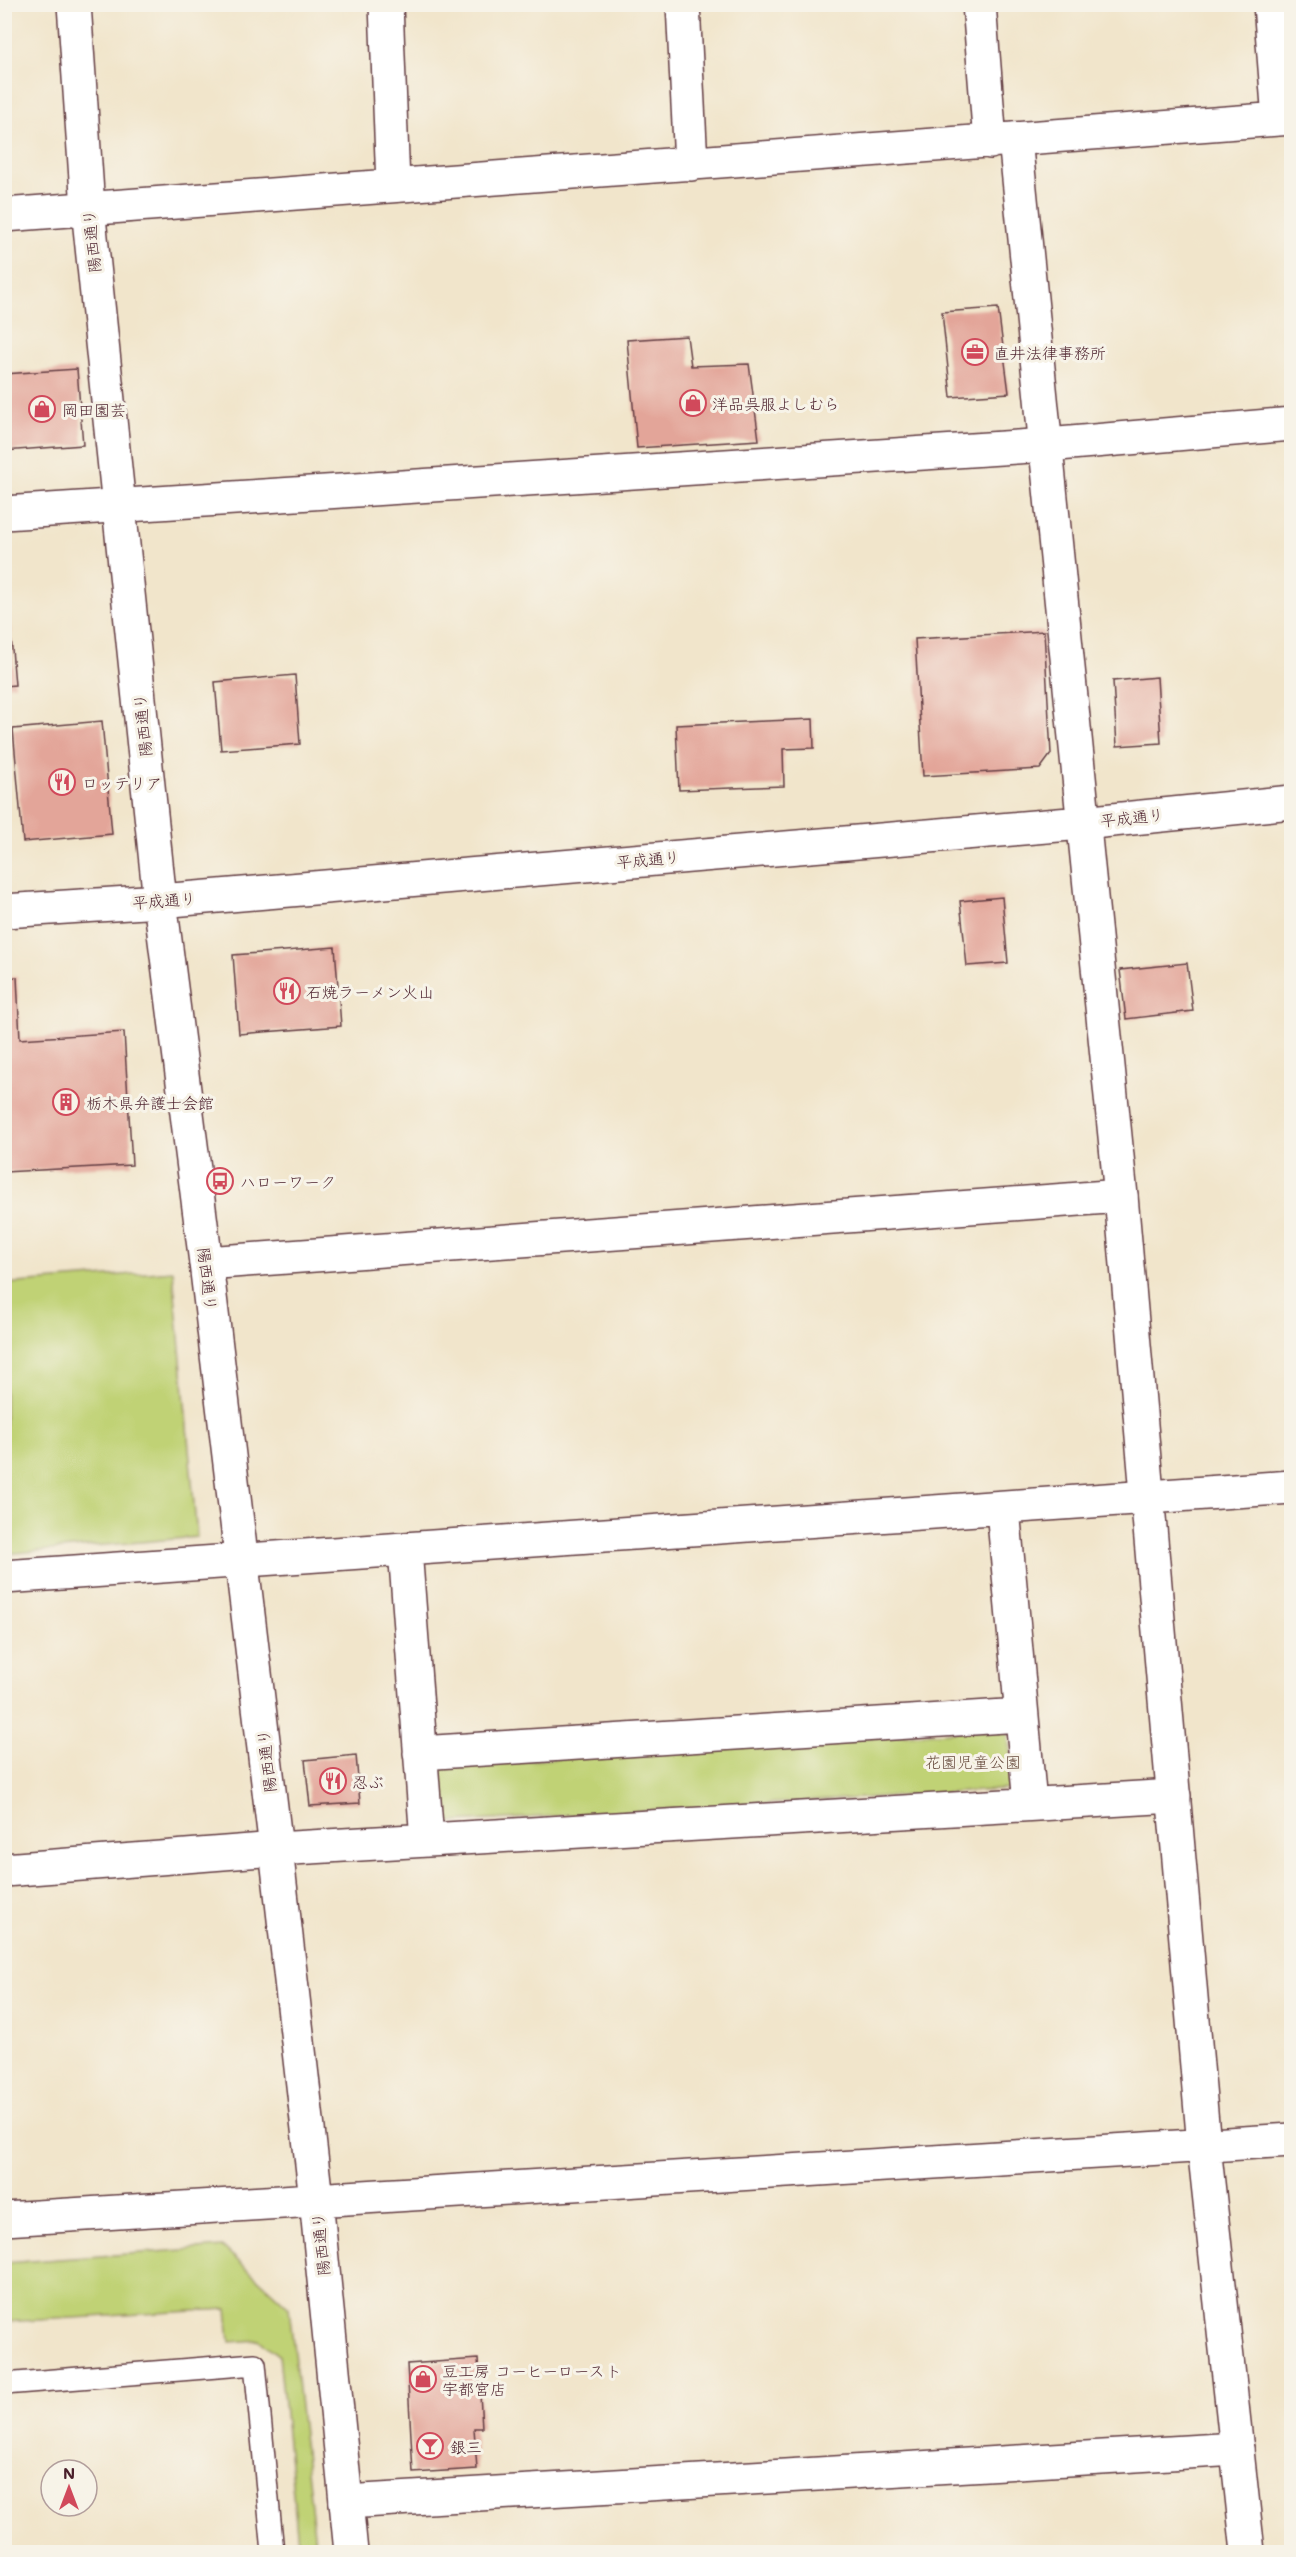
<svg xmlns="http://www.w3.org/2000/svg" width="1296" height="2557" font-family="Mali,'Klee One',sans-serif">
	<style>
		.green { fill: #c0d275; stroke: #857850; stroke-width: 1.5 }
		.building { fill: #e3a599 }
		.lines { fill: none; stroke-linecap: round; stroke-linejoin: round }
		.service-casing { stroke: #633d43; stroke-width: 24 }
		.minor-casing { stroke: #633d43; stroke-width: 36 }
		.tertiary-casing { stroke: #633d43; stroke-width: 36 }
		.service { stroke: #fff; stroke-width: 21 }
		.minor { stroke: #fff; stroke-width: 33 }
		.tertiary { stroke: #fff; stroke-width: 33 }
		.labels { text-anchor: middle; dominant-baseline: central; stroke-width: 6; stroke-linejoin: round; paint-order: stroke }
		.street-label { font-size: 16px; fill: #4a1f2b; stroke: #f7f3e8 }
		.poi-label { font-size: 16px; fill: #4a1f2b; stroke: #f7f3e8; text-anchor: start }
		.park-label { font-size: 16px; fill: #684c3e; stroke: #f7f3e8 }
	</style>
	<rect width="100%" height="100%" fill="#f7f3e8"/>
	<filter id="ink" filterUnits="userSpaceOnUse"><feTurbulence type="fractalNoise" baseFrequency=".0167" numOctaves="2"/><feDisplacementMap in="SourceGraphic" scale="12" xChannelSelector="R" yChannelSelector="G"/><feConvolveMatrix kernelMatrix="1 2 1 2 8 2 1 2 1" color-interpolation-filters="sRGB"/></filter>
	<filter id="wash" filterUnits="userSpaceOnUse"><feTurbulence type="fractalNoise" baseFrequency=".008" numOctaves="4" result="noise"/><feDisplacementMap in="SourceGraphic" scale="24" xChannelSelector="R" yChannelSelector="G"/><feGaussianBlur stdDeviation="1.35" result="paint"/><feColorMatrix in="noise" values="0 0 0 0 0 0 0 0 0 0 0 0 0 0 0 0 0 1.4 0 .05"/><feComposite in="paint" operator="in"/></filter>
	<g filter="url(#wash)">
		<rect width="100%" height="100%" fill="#f1e5cb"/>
		<path class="green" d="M173 1271 197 1537 5 1554V1284Z
			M1007 1728 1015 1789 439 1823 434 1767Z
			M223 2247 289 2307 316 2552H299L279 2355 259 2340 230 2342 227 2309 5 2322V2263Z"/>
		<g id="blocks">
			<path class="building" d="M998 308 1009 393 951 397 942 312Z
				M687 336 691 366 749 364 759 440 637 448 627 340Z
				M77 369 83 445 4 451V374Z
				M4 553 15 685 4 686Z
				M1044 631 1051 754 1040 769 923 776 915 639Z
				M295 675 300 744 221 750 215 682Z
				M1157 677 1161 743 1117 746 1113 681Z
				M813 719 814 748 783 749 784 786 679 790 676 725Z
				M102 721 112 834 23 842 13 729Z
				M1002 897 1008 963 967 966 960 901Z
				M335 947 341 1026 239 1034 233 955Z
				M1187 963 1193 1011 1126 1019 1120 970Z
				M17 977 20 1039 124 1032 132 1165 4 1172V978Z
				M356 1755 360 1803 310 1806 305 1760Z
				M478 2359 482 2428H474L477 2469 413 2473 407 2364Z"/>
		</g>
	</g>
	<g filter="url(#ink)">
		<use href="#blocks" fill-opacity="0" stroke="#633d43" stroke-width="1.5"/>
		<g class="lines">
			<defs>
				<path id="service" d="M4 2384 255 2364 273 2552"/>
				<path id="minor" d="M386 4 393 185
					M683 4 691 164
					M979 4 990 142
					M1270 4 1279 119
					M4 215 1292 118
					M4 513 1047 445 1292 424
					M206 1263 1121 1196
					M1003 1509 1030 1804
					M405 1549 427 1840
					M4 1577 1292 1487
					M420 1753 1021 1715
					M4 1870 276 1849 1174 1796
					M346 2502 1237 2449"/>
				<path id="tertiary" d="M74 4 88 208 160 901 206 1263 276 1849 316 2199 351 2552
					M1015 139 1121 1196 1204 2146 1248 2552
					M4 911 160 901 1082 823 1292 802
					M4 2219 1292 2140"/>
			</defs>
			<use href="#service" class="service-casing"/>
			<use href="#minor" class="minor-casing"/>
			<use href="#tertiary" class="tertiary-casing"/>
			<use href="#service" class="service"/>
			<use href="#minor" class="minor"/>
			<use href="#tertiary" class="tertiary"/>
		</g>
	</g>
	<defs>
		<symbol id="office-ring" viewBox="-11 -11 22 22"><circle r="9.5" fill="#f7f3e8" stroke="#d1495b" stroke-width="1.5"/><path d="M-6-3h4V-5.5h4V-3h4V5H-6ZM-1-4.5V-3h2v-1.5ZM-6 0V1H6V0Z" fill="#d1495b"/></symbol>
		<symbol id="shop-ring" viewBox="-11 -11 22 22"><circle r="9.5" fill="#f7f3e8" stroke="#d1495b" stroke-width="1.5"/><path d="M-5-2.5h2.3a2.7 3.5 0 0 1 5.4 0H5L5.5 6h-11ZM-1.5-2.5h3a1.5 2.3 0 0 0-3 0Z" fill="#d1495b"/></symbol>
		<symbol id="restaurant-ring" viewBox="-11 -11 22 22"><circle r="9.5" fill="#f7f3e8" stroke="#d1495b" stroke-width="1.5"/><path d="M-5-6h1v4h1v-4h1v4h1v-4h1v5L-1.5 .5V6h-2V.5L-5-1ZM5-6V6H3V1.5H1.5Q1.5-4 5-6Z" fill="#d1495b"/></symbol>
		<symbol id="building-ring" viewBox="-11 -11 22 22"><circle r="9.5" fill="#f7f3e8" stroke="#d1495b" stroke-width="1.5"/><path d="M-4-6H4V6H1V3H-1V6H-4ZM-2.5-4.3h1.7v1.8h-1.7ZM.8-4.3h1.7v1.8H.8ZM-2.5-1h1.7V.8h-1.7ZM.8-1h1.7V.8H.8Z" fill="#d1495b"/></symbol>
		<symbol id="bus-ring" viewBox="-11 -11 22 22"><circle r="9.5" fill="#f7f3e8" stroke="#d1495b" stroke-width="1.5"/><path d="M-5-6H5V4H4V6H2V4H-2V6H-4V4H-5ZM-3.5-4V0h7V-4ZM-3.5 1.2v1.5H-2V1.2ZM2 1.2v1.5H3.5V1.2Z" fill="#d1495b"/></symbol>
		<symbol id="bar-ring" viewBox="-11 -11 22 22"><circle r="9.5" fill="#f7f3e8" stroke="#d1495b" stroke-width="1.5"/><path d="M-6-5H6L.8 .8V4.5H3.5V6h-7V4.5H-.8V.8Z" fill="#d1495b"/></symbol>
	</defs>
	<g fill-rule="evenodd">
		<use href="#office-ring" x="960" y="337" width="30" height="30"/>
		<use href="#shop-ring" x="678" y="388" width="30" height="30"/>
		<use href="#shop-ring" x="27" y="394" width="30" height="30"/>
		<use href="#restaurant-ring" x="47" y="767" width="30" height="30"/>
		<use href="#restaurant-ring" x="272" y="976" width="30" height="30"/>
		<use href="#building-ring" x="51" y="1087" width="30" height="30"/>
		<use href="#bus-ring" x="205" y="1166" width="30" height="30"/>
		<use href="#restaurant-ring" x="318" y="1766" width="30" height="30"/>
		<use href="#shop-ring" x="408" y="2364" width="30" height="30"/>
		<use href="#bar-ring" x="415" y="2431" width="30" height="30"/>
	</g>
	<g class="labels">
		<g class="street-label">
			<text transform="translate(91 241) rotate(-96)">陽西通り</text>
			<text transform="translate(142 725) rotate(-96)">陽西通り</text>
			<text transform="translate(1132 817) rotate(-6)">平成通り</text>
			<text transform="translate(648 859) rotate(-5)">平成通り</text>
			<text transform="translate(164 900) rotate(-4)">平成通り</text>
			<text transform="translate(208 1279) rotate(83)">陽西通り</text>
			<text transform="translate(266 1761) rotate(-97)">陽西通り</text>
			<text transform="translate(320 2244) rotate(-96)">陽西通り</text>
		</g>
		<g class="poi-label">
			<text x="994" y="352">直井法律事務所</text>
			<text x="712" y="403">洋品呉服よしむら</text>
			<text x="62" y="409">岡田園芸</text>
			<text x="82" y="782">ロッテリア</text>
			<text x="306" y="991">石焼ラーメン火山</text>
			<text x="86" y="1102">栃木県弁護士会館</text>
			<text x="240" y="1181">ハローワーク</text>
			<text x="352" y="1781">忍ぶ</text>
			<text x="442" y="2370">豆工房 コーヒーロースト<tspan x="442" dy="18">宇都宮店</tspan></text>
			<text x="450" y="2446">銀三</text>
		</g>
		<g class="park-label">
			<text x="973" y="1761">花園児童公園</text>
		</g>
	</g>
	<rect width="1296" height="2557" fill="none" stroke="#f7f3e8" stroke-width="24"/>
	<g transform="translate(69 2488)"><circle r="28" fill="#f7f3e8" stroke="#b29e9c" stroke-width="1.5"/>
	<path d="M0-4.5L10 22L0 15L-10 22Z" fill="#d1495b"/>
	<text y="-9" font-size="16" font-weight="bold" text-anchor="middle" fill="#4a1f2b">N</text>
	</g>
</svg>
